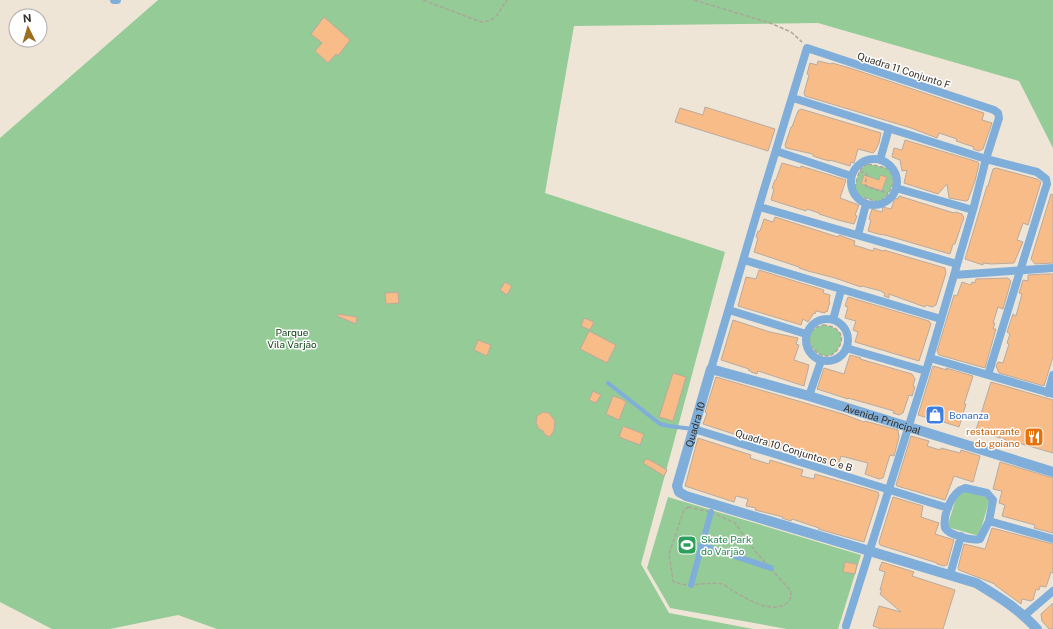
<svg xmlns="http://www.w3.org/2000/svg" width="1053" height="629" font-family="'Public Sans',sans-serif">
	<style>
		.green { fill: #95cb97 }
		.building { fill: #f8bc89; stroke: #b8aa9f }
		.lines { fill: none; stroke-linecap: round; stroke-linejoin: round }
		.path { stroke: #aca599; stroke-width: 1.5; stroke-dasharray: 4 2; stroke-linecap: butt }
		.service { stroke: #80aeda; stroke-width: 4 }
		.pedestrian { stroke: #80aeda; stroke-width: 6 }
		.minor { stroke: #80aeda; stroke-width: 8 }
		.tertiary { stroke: #80aeda; stroke-width: 10 }
		.labels { text-anchor: middle; dominant-baseline: central; stroke-width: 3; stroke-linejoin: round; paint-order: stroke }
		.street-label { font-size: 10px; fill: #332f29; stroke: #fff }
		.park-label { font-size: 10px; fill: #0a3e12; stroke: #fff }
		.shop-label { font-size: 10px; fill: #366cbe; stroke: #fff; text-anchor: start }
		.food-label { font-size: 10px; fill: #c56008; stroke: #fff; text-anchor: end }
		.leisure-label { font-size: 10px; fill: #27864d; stroke: #fff; text-anchor: start }
	</style>
	<rect width="100%" height="100%" fill="#eee5d6"/>
	<path class="green" d="M158 0H1053V148L1019 81 818 23 574 26 545 193 725 252 641 564 669 613 753 629H217L178 615 110 629H52L0 602V138Z
		M868 164 887 168C890 171 893 175 893 180 893 189 886 198 878 202L859 196 855 188C857 180 858 167 868 164Z
		M823 325C837 326 848 335 837 350 823 370 791 334 823 325Z
		M959 489 990 498 979 536 947 527Z
		M668 497 861 555 838 629H787L670 608 647 568Z"/>
	<path class="building" d="M324 17 350 40 338 56 336 54 328 63 315 51 322 43 311 34Z
		M818 61 831 64 832 63 850 68 984 113 982 120 992 123 983 149 979 151 973 149 974 147 956 141 957 139 939 133 937 138 911 128 805 96 804 93 809 75 807 74 810 63 817 65Z
		M705 107 775 129 768 151 675 122 680 108 703 115Z
		M801 109 881 133 879 143 875 151 873 153 858 149 854 163 851 162 850 166 830 160V161L822 159 813 156V154L786 148 785 145 791 127H792L798 111Z
		M905 140 978 162 979 164 975 181 968 200 966 201 949 198 947 184 938 194 904 183 907 170 902 171 900 160 892 157 894 148 902 150Z
		M782 163 800 168 801 166 846 180 840 198 859 205 855 215 857 216 854 224 838 220 819 214V213L807 209 806 211 771 200 774 189 772 188 775 180H776Z
		M996 168 1037 179 1041 182 1028 225 1023 223 1017 240 1023 242 1014 263 991 264 983 263V265L965 259 987 186H988L993 169Z
		M864 175 879 180 880 175 887 177 882 191 861 184Z
		M1051 194 1053 195V263L1035 264 1031 259Z
		M899 196 954 213 955 212 962 214 964 218 961 226 955 244H953L950 254 885 235 878 234 868 231 871 220 869 219 872 209 882 212 883 207 891 209 895 198 898 199Z
		M775 217 838 237 839 235 855 241 854 245 873 251 874 248 883 251 884 250 945 268 946 273 936 305 932 307 926 305 925 307 889 294V298L884 296 885 294 881 291 862 286 861 287 835 278 808 271 799 268V267L754 252 758 238 756 237 758 231H760L764 219 773 222Z
		M759 270 824 290 823 293 830 295 829 302H830L827 312 826 311 825 313 816 311 815 314 814 313 808 322 803 319 801 325 738 306 746 277 756 279Z
		M1044 274H1053V357L1044 386 999 373 996 366 998 362 1003 363 1009 344 1007 343 1010 334 1007 332 1013 314 1016 316 1022 294 1019 293 1023 280 1028 281V275Z
		M1008 278 1011 281 1003 309 998 307 993 323H995L993 329H996L985 368 939 355 937 351 954 295 957 296 962 282 971 285 972 282 975 283 976 279Z
		M505 282 512 286 507 295 500 290Z
		M398 292 399 303 386 304 385 293Z
		M848 297 929 321 931 324 919 361 855 342 858 332 853 330 856 321 845 318 848 307 845 306Z
		M338 314 357 317 356 324 337 316Z
		M584 318 594 322 590 330 581 326Z
		M733 320 770 332 798 338 796 344 799 345 794 360 809 365 804 386 758 371 757 374 751 372V371L748 370 749 369 721 360Z
		M589 331 616 345 607 363 580 349Z
		M478 340 491 345 487 356 474 350Z
		M850 355 861 358 860 359 912 374 915 379 913 386 915 387 912 396 909 395 903 413 899 415 893 413 894 411 848 398V399L817 389 824 368 844 374Z
		M933 366 947 370 946 368 973 376 964 404H966L959 427 928 417V418L918 415Z
		M673 373 686 377 673 421 659 417Z
		M716 377 843 414 864 422 865 421 898 430 899 437 894 456 890 455 883 478 879 479 865 474 868 463 841 456 838 466 797 454 798 450 785 446 783 449 765 445 766 442 757 440 748 433 746 438 703 424 707 413 705 412Z
		M991 382 1053 400V453L1015 442V444L1006 441V440L976 430Z
		M593 391 601 395 596 403 589 400Z
		M613 396 622 399 626 402 619 420 606 414Z
		M543 412 549 413 555 421 554 430 550 437 545 435 543 431 539 429 536 423 537 416Z
		M623 426 644 434 640 445 619 437Z
		M911 436 929 441 927 446 940 450 941 448 960 453 961 450 980 456 973 482 954 476 945 500 897 486 896 485Z
		M698 438 751 455 750 458 769 464 770 460 803 470 801 476 814 479 815 474 878 492 879 495 864 542 818 529 819 528 792 519 791 521 782 518 783 517 755 510 756 508 746 506 748 499 736 496 734 502 685 486Z
		M646 459H648L667 470 664 476 643 463Z
		M1000 462 1053 478V533L1034 528 1035 525 1002 516 1005 505 999 503 1002 491 993 489Z
		M893 497 923 506 921 517 939 523 935 534 954 540 947 565 944 566 937 564V563L880 545 879 542Z
		M992 528 1053 544V573L1051 572 1046 587 1040 586 1039 590 1036 589 1033 600H1031V601L1022 599 1021 604 995 585V584L959 570 958 568 964 544 985 549Z
		M845 562 857 564 855 574 843 572Z
		M882 562 914 572 912 576 955 590 943 629H881L873 626 879 606 901 612 880 594 882 590H880L885 572 879 570Z
		M1053 603V629H1049L1042 621 1041 614Z"/>
	<g class="lines">
		<path class="path" d="M423 0 481 22C498 21 498 12 507 0
			M694 0 770 23 791 32 802 42
			M868 164 887 168C890 171 893 175 893 180 893 189 886 198 878 202L859 196 855 188C857 180 858 167 868 164Z
			M860 171 866 173 867 175 865 184 867 187 888 193
			M823 325C837 326 848 335 837 350 823 370 791 334 823 325Z
			M688 507 711 512 735 523 755 551 790 590C791 594 792 598 789 601 775 616 748 600 735 592 731 590 726 585 722 584 709 581 685 589 673 581L669 554 684 510Z"/>
		<path class="service" d="M608 383 660 424 669 426 693 429"/>
		<path class="pedestrian" d="M701 545 771 568
			M691 585 711 512"/>
		<path class="minor" d="M114 0H117
			M793 98 986 159 1037 172 1046 179 1047 184 1045 190 988 375
			M776 151 851 176
			M851 182a23 23 0 1 1 46 0a23 23 0 1 1-46 0Z
			M880 160 889 128
			M896 188 973 210
			M760 207 957 264
			M858 235 866 204
			M744 260 941 319
			M954 275 1053 268
			M729 310 806 334
			M806 340a21 21 0 1 1 42 0a21 21 0 1 1-42 0Z
			M833 320 841 290
			M846 348 926 371
			M930 358 1053 394
			M711 369 762 196 807 48 994 110 998 113 999 118 986 159 973 210 926 371 846 626
			M1048 393 1053 375
			M809 396 821 361
			M694 429 948 508
			M965 488 987 493 993 500 989 521 980 539C971 541 949 535 945 528 943 515 951 492 965 488Z
			M989 521 1053 539
			M950 575 961 536
			M1025 615 1053 591"/>
		<path class="tertiary" id="s1" d="M1037 629C1019 609 999 597 976 583L686 496 679 492 677 486 711 369 809 396 1053 472"/>
	</g>
	<defs>
		<symbol id="shop-square" viewBox="-11 -11 22 22"><rect x="-9" y="-9" width="18" height="18" rx="4" fill="#3f7fe0" stroke="#fff"/><path d="M-5-2.5h2.3a2.7 3.5 0 0 1 5.4 0H5L5.5 6h-11ZM-1.5-2.5h3a1.5 2.3 0 0 0-3 0Z" fill="#fff"/></symbol>
		<symbol id="restaurant-square" viewBox="-11 -11 22 22"><rect x="-9" y="-9" width="18" height="18" rx="4" fill="#e8710a" stroke="#fff"/><path d="M-5-6h1v4h1v-4h1v4h1v-4h1v5L-1.5 .5V6h-2V.5L-5-1ZM5-6V6H3V1.5H1.5Q1.5-4 5-6Z" fill="#fff"/></symbol>
		<symbol id="stadium-square" viewBox="-11 -11 22 22"><rect x="-9" y="-9" width="18" height="18" rx="4" fill="#2e9e5b" stroke="#fff"/><path d="M0-5a6.5 5 0 1 0 0 10a6.5 5 0 1 0 0-10ZM-3.5-1.8h7v3.6h-7Z" fill="#fff"/></symbol>
	</defs>
	<g fill-rule="evenodd">
		<use href="#shop-square" x="924" y="404" width="22" height="22"/>
		<use href="#restaurant-square" x="1023" y="426" width="22" height="22"/>
		<use href="#stadium-square" x="676" y="534" width="22" height="22"/>
	</g>
	<g class="labels">
		<g class="street-label">
			<text transform="translate(904 70) rotate(18)">Quadra 11 Conjunto F</text>
			<text stroke="none"><textPath href="#s1" startOffset="694">Avenida Principal</textPath></text>
			<text stroke="none"><textPath href="#s1" startOffset="458">Quadra 10</textPath></text>
			<text transform="translate(794 450) rotate(17)">Quadra 10 Conjuntos C e B</text>
		</g>
		<g class="park-label">
			<text x="292" y="332">Parque<tspan x="292" dy="12">Vila Varjão</tspan></text>
		</g>
		<g class="shop-label">
			<text x="949" y="415">Bonanza</text>
		</g>
		<g class="food-label">
			<text x="1020" y="431">restaurante<tspan x="1020" dy="12">do goiano</tspan></text>
		</g>
		<g class="leisure-label">
			<text x="701" y="539">Skate Park<tspan x="701" dy="12">do Varjão</tspan></text>
		</g>
	</g>
	<g transform="translate(28 28) rotate(355)"><circle r="19" fill="#ffffff" stroke="#adaca9"/>
	<path d="M0-3L7 15L0 10L-7 15Z" fill="#9d6d20"/>
	<text y="-6" font-size="11" font-weight="bold" text-anchor="middle" fill="#332f29">N</text>
	</g>
</svg>
